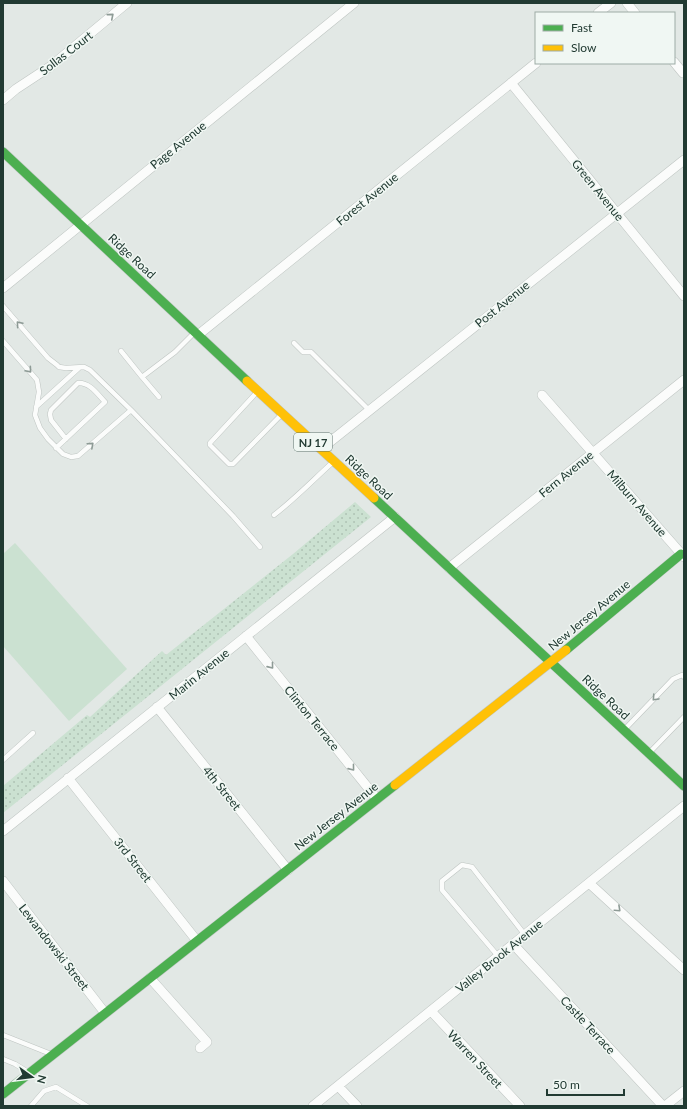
<svg xmlns="http://www.w3.org/2000/svg" width="687" height="1109" font-family="Lato,sans-serif">
	<style>
		.grass { fill: url(#grass-dots) }
		.garden { fill: #cbe1d1 }
		.lines { fill: none; stroke-linecap: round; stroke-linejoin: round }
		.lane-casing { stroke: #bfc5c2; stroke-width: 5.5 }
		.street-casing { stroke: #bfc5c2; stroke-width: 10 }
		.fast-casing { stroke: #bec5c2; stroke-width: 10 }
		.slow-casing { stroke: #bec5c2; stroke-width: 10 }
		.lane { stroke: #fbfcfb; stroke-width: 4.5 }
		.street { stroke: #fbfcfb; stroke-width: 9 }
		.fast { stroke: #4caf50; stroke-width: 9 }
		.slow { stroke: #ffc107; stroke-width: 9 }
		.oneway { stroke: #8e9b96 }
		.labels { text-anchor: middle; dominant-baseline: central; stroke-width: 3; stroke-linejoin: round; paint-order: stroke }
		.shield { fill: #f0f7f3; stroke: #5f736c; stroke-width: 1 }
		.shield-label { font-size: 11px; font-weight: bold; fill: #213a32 }
		.street-label { font-size: 12px; fill: #213a32; stroke: #f0f7f3 }
	</style>
	<defs>
		<pattern id="grass-dots" width="8" height="8" patternUnits="userSpaceOnUse"><rect width="8" height="8" fill="#cbe1d1"/><path d="M2 2h.1M6 6h.1" fill="none" stroke="#aec2b4" stroke-width="1.8" stroke-linecap="round"/></pattern>
	</defs>
	<rect width="100%" height="100%" fill="#e2e8e5"/>
	<path class="grass" d="M355 502 371 517 3 813V786L87 715 90 717 162 651 166 655 293 554Z"/>
	<path class="garden" d="M15 543 127 669 69 721 3 646V554Z"/>
	<g class="lines">
		<defs>
			<path id="lane" d="M3 306 48 358 57 365 59 367 66 368 84 367 90 370 131 410 78 456 71 457 63 454 48 439 40 428 35 415 39 392 37 380 3 341
				M294 343 303 352H311L369 410
				M121 351 142 377
				M257 392 210 443V445L229 464H233L281 415
				M159 397 142 377 175 352 194 333
				M36 407 79 368
				M131 410 233 516 260 547
				M56 448 105 402C98 395 90 382 78 383L51 410 50 414 51 420 66 439
				M274 515C295 499 313 480 333 462
				M625 729 673 679 682 675 684 677
				M650 752 684 717
				M3 760 33 733
				M498 956 442 890V881L462 865 472 867 525 935
				M3 1035 51 1054
				M3 1059 15 1064 28 1072
				M31 1106 44 1091 56 1087 87 1106"/>
			<path id="street" d="M627 3 635 13
				M598 13 611 3
				M674 62 683 73
				M511 83 684 296
				M3 100 16 89 51 66 127 3
				M3 288 354 3
				M198 335 536 63
				M542 395 684 557
				M321 449 684 160
				M449 568 684 380
				M246 636 377 799
				M157 707 288 870
				M68 778 197 941
				M3 831 395 517
				M3 881 105 1013
				M589 883 684 970
				M513 944 663 1106
				M150 978 207 1042 200 1048
				M431 1011 520 1106
				M338 1086 357 1106
				M313 1106 684 806
				M665 1106 684 1091"/>
			<path id="fast" d="M3 152 247 381
				M374 498 684 786
				M566 650 681 554
				M3 1094 395 785"/>
			<path id="slow" d="M247 381 374 498
				M395 785 566 650"/>
		</defs>
		<use href="#lane" class="lane-casing"/>
		<use href="#street" class="street-casing"/>
		<use href="#fast" class="fast-casing"/>
		<use href="#slow" class="slow-casing"/>
		<use href="#lane" class="lane"/>
		<use href="#street" class="street"/>
		<use href="#fast" class="fast"/>
		<use href="#slow" class="slow"/>
	</g>
	<defs><path id="oneway-chevron" d="M-2-3.5L2.5 0L-2 3.5" fill="none" stroke-width="1.6" stroke-linecap="round" stroke-linejoin="round"/></defs>
	<g class="oneway">
		<use href="#oneway-chevron" transform="translate(111 16) rotate(-40)"/>
		<use href="#oneway-chevron" transform="translate(19 324) rotate(-131)"/>
		<use href="#oneway-chevron" transform="translate(29 370) rotate(49)"/>
		<use href="#oneway-chevron" transform="translate(91 445) rotate(-42)"/>
		<use href="#oneway-chevron" transform="translate(271 666) rotate(51)"/>
		<use href="#oneway-chevron" transform="translate(655 698) rotate(133)"/>
		<use href="#oneway-chevron" transform="translate(352 768) rotate(51)"/>
		<use href="#oneway-chevron" transform="translate(618 909) rotate(43)"/>
	</g>
	<g class="labels">
		<rect class="shield" x="294" y="433" width="38" height="18" rx="3"/>
		<g class="shield-label">
			<text x="313" y="442">NJ 17</text>
		</g>
		<g class="street-label">
			<text transform="translate(66 53) rotate(-38)">Sollas Court</text>
			<text transform="translate(178 145) rotate(-39)">Page Avenue</text>
			<text transform="translate(598 190) rotate(51)">Green Avenue</text>
			<text transform="translate(367 199) rotate(-39)">Forest Avenue</text>
			<text transform="translate(132 256) rotate(43)">Ridge Road</text>
			<text transform="translate(502 304) rotate(-39)">Post Avenue</text>
			<text transform="translate(566 474) rotate(-39)">Fern Avenue</text>
			<text transform="translate(369 477) rotate(43)">Ridge Road</text>
			<text transform="translate(637 503) rotate(49)">Milburn Avenue</text>
			<text transform="translate(589 615) rotate(-40)">New Jersey Avenue</text>
			<text transform="translate(199 674) rotate(-39)">Marin Avenue</text>
			<text transform="translate(606 697) rotate(43)">Ridge Road</text>
			<text transform="translate(312 718) rotate(51)">Clinton Terrace</text>
			<text transform="translate(222 788) rotate(51)">4th Street</text>
			<text transform="translate(336 816) rotate(-38)">New Jersey Avenue</text>
			<text transform="translate(133 860) rotate(52)">3rd Street</text>
			<text transform="translate(54 947) rotate(52)">Lewandowski Street</text>
			<text transform="translate(499 956) rotate(-39)">Valley Brook Avenue</text>
			<text transform="translate(588 1025) rotate(47)">Castle Terrace</text>
			<text transform="translate(475 1059) rotate(47)">Warren Street</text>
		</g>
	</g>
	<rect width="687" height="1109" fill="none" stroke="#213a32" stroke-width="8"/>
	<rect x="535" y="12" width="140" height="52" fill="#f0f7f3" stroke="#9daba6"/>
	<rect x="543" y="25" width="20" height="6" fill="#4caf50" stroke="#9daba6"/>
	<text x="571" y="32" font-size="12" fill="#213a32">Fast</text>
	<rect x="543" y="45" width="20" height="6" fill="#ffc107" stroke="#9daba6"/>
	<text x="571" y="52" font-size="12" fill="#213a32">Slow</text>
	<g transform="translate(32 1077) rotate(104)" stroke="#f0f7f3" stroke-width="3" paint-order="stroke">
	<path d="M0-3L7 15L0 10L-7 15Z" fill="#213a32"/>
	<text y="-6" font-size="11" font-weight="bold" text-anchor="middle" fill="#213a32">N</text>
	</g>
	<path d="M547 1089v6h77v-6" fill="none" stroke="#213a32" stroke-width="2"/>
	<text x="553" y="1089" font-size="12" fill="#213a32" stroke="#f0f7f3" stroke-width="3" paint-order="stroke">50 m</text>
</svg>
